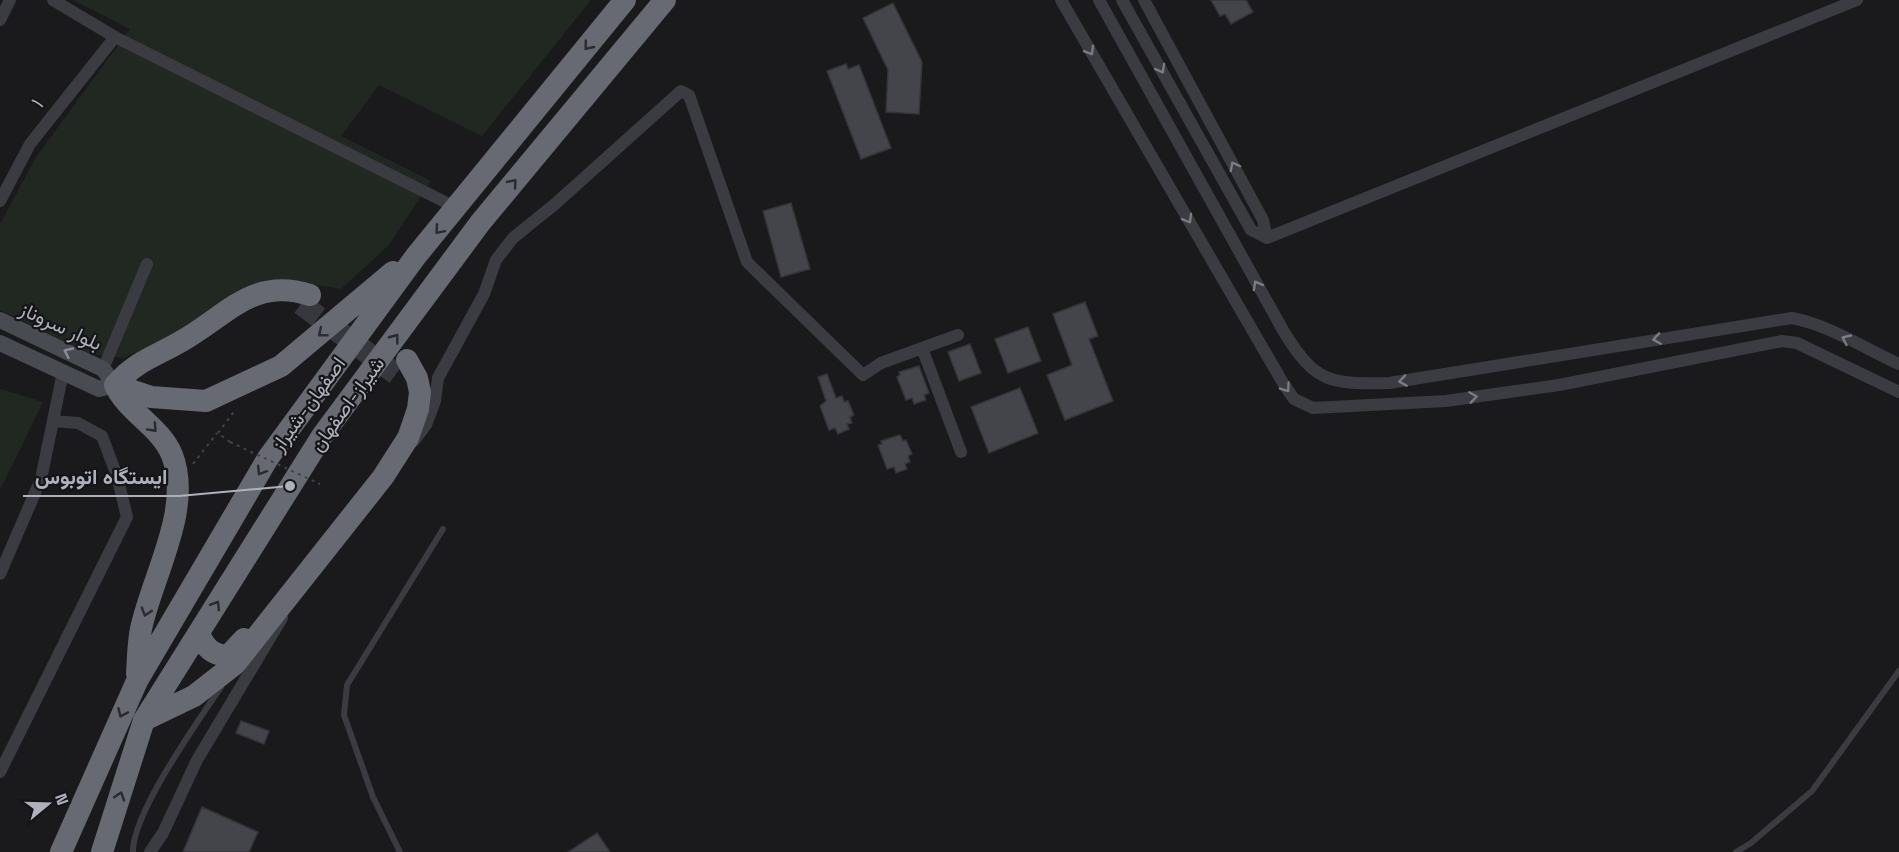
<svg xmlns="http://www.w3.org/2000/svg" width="1899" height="852" font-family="'Space Grotesk',Vazirmatn,sans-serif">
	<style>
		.green { fill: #202821 }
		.building { fill: #44454a; stroke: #343439; stroke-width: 1.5 }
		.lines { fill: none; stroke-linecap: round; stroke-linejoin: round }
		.highway-tunnel { stroke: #37383d; stroke-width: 22; stroke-dasharray: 22 11; stroke-linecap: butt }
		.path { stroke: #414349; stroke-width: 2; stroke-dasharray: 3 4.5; stroke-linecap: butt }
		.lane { stroke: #3b3c42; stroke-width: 6 }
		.street { stroke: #3b3c42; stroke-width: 12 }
		.secondary { stroke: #494b52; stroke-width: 16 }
		.highway { stroke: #676a73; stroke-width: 22 }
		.path-bridge { stroke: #414349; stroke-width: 2; stroke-dasharray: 3 4.5; stroke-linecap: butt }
		.oneway { stroke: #2a2a2f }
		.oneway2 { stroke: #7a7c85 }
		.oneway3 { stroke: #8a8d97 }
		.labels { text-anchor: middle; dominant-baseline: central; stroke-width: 4.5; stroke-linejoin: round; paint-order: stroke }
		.street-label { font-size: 20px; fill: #adb1bc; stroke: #151518 }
		.leader { fill: none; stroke: #adb1bc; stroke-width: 2 }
		.callout-dot { fill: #adb1bc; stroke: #151518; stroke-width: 2 }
		.callout-label { font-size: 21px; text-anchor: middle; font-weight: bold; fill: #adb1bc; stroke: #151518; stroke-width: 4.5; stroke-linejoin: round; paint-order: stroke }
	</style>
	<rect width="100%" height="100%" fill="#1a1a1d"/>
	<path class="green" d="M73 0H591L482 136 379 85 341 136 431 181 389 245 341 289 283 280 174 336 124 358 91 354 0 310V224L36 157 130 29Z
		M0 389 43 402 0 490Z"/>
	<path class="building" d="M1211 0H1246L1253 12 1231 24 1225 14 1220 16Z
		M893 3 922 62 919 114 886 112 888 70 863 18Z
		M846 64 848 69 859 65 891 148 861 159 827 71Z
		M791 203 810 269 781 277 763 211Z
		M1085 302 1098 336 1089 339 1113 401 1065 420 1047 375 1072 365 1053 314Z
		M1028 327 1041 361 1008 373 995 339Z
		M970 344 981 373 959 381 948 352Z
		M919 366 929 393 924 395 926 400 914 404 912 398 906 400 897 377 900 375 899 372Z
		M827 374 836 398 842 396 844 402 848 401 854 415 850 417 852 423 847 424 849 429 838 434 835 428 829 430 820 406 826 401 818 377Z
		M1020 388 1038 433 989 453 971 407Z
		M900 435 903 441 906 440 912 454 908 456 910 462 905 464 907 469 896 473 894 467 887 469 878 445 882 444 881 441Z
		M241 721 269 731 264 744 236 733Z
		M202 807 258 832 249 852H183Z
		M597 833 610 852H568Z"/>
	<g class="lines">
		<path class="highway-tunnel" d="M301 304 396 374"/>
		<path class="path" d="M230 442 218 433 236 409
			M193 464 217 433"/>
		<path class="lane" d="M133 852C132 814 198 721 221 687
			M400 852 373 797 344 715 347 685 443 529
			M1736 852 1751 843 1812 791 1899 671"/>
		<path class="street" d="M53 0 115 37 457 208
			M1061 0 1283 383 1294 399 1313 408 1446 401 1559 385 1782 341 1797 343 1899 392
			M1099 0 1284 332C1316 384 1331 384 1389 383L1792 318C1829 325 1864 348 1899 364
			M1122 0 1251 230 1267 238 1857 0
			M1144 0 1263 220 1267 238
			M0 20 10 0
			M0 201 30 144 115 37
			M922 348 961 452
			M103 369 147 264
			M414 441 426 425 435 401 438 378 484 294 496 260 513 238 555 204 681 91 689 95 747 262 863 375 881 363 958 335
			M0 574 41 479 63 372
			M0 772 127 517 117 476 102 436 78 423 53 421
			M150 852 163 833 197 760 282 618"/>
		<path class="secondary" d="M0 320 103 369 115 385 99 389 0 343"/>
		<path class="highway" d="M115 385 151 397 206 401 281 366 393 272
			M115 385C128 413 160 426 172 455 193 509 152 576 141 629 138 643 138 659 137 674
			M115 385C136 361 154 357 180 342 226 317 252 276 310 295
			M199 633C204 647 212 655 228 656L244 639
			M144 720 194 696 235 664 383 477 408 438 418 409 420 392 417 378 407 360
			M61 852 137 681 268 458 416 256 625 0
			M102 852 144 720 322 436 480 223 665 0"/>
		<path class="path-bridge" d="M230 442 320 484"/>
	</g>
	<defs><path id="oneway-chevron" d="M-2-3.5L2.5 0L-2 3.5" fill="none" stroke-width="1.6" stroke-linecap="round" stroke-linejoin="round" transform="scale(1.5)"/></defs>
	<g class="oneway">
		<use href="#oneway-chevron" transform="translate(588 46) rotate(129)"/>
		<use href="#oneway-chevron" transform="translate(513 183) rotate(-50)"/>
		<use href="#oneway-chevron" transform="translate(439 230) rotate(131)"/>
		<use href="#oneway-chevron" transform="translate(322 333) rotate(141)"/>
		<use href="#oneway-chevron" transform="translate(395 338) rotate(-53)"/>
		<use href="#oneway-chevron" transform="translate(153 428) rotate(47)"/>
		<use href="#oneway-chevron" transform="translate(261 471) rotate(121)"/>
		<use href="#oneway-chevron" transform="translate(216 605) rotate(-58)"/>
		<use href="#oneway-chevron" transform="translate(146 612) rotate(107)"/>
		<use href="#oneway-chevron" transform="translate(122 713) rotate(114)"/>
		<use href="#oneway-chevron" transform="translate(120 796) rotate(-72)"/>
	</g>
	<g class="oneway2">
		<use href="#oneway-chevron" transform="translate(1090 51) rotate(60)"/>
		<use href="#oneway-chevron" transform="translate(1161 69) rotate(61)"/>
		<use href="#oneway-chevron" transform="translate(1234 166) rotate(-118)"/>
		<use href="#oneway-chevron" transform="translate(1188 219) rotate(60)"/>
		<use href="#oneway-chevron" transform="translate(1257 285) rotate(-119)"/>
		<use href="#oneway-chevron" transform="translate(1657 339) rotate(171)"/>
		<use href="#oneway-chevron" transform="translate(1846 339) rotate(-155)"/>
		<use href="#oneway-chevron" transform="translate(1403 381) rotate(171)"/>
		<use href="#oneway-chevron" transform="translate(1286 388) rotate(55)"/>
		<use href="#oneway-chevron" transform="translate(1473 397) rotate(-8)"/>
	</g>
	<use class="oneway3" href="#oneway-chevron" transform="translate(68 352) rotate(-155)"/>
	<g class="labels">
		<g class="street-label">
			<text transform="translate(37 103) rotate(-52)">۱</text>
			<text transform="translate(61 326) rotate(25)">بلوار سروناز</text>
			<text transform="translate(308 404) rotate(-54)">اصفهان-شیراز</text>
			<text transform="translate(347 404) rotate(-54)">شیراز-اصفهان</text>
		</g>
	</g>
	<path class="leader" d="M290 486L179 496H23"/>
	<circle class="callout-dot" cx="290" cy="486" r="6"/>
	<g class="callout-label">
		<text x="101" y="484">ایستگاه اتوبوس</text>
	</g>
	<g transform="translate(48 804) rotate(71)" stroke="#151518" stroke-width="4.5" paint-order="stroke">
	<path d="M0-4.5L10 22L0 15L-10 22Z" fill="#adb1bc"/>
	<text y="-9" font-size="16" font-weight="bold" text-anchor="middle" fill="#adb1bc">N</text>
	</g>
</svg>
